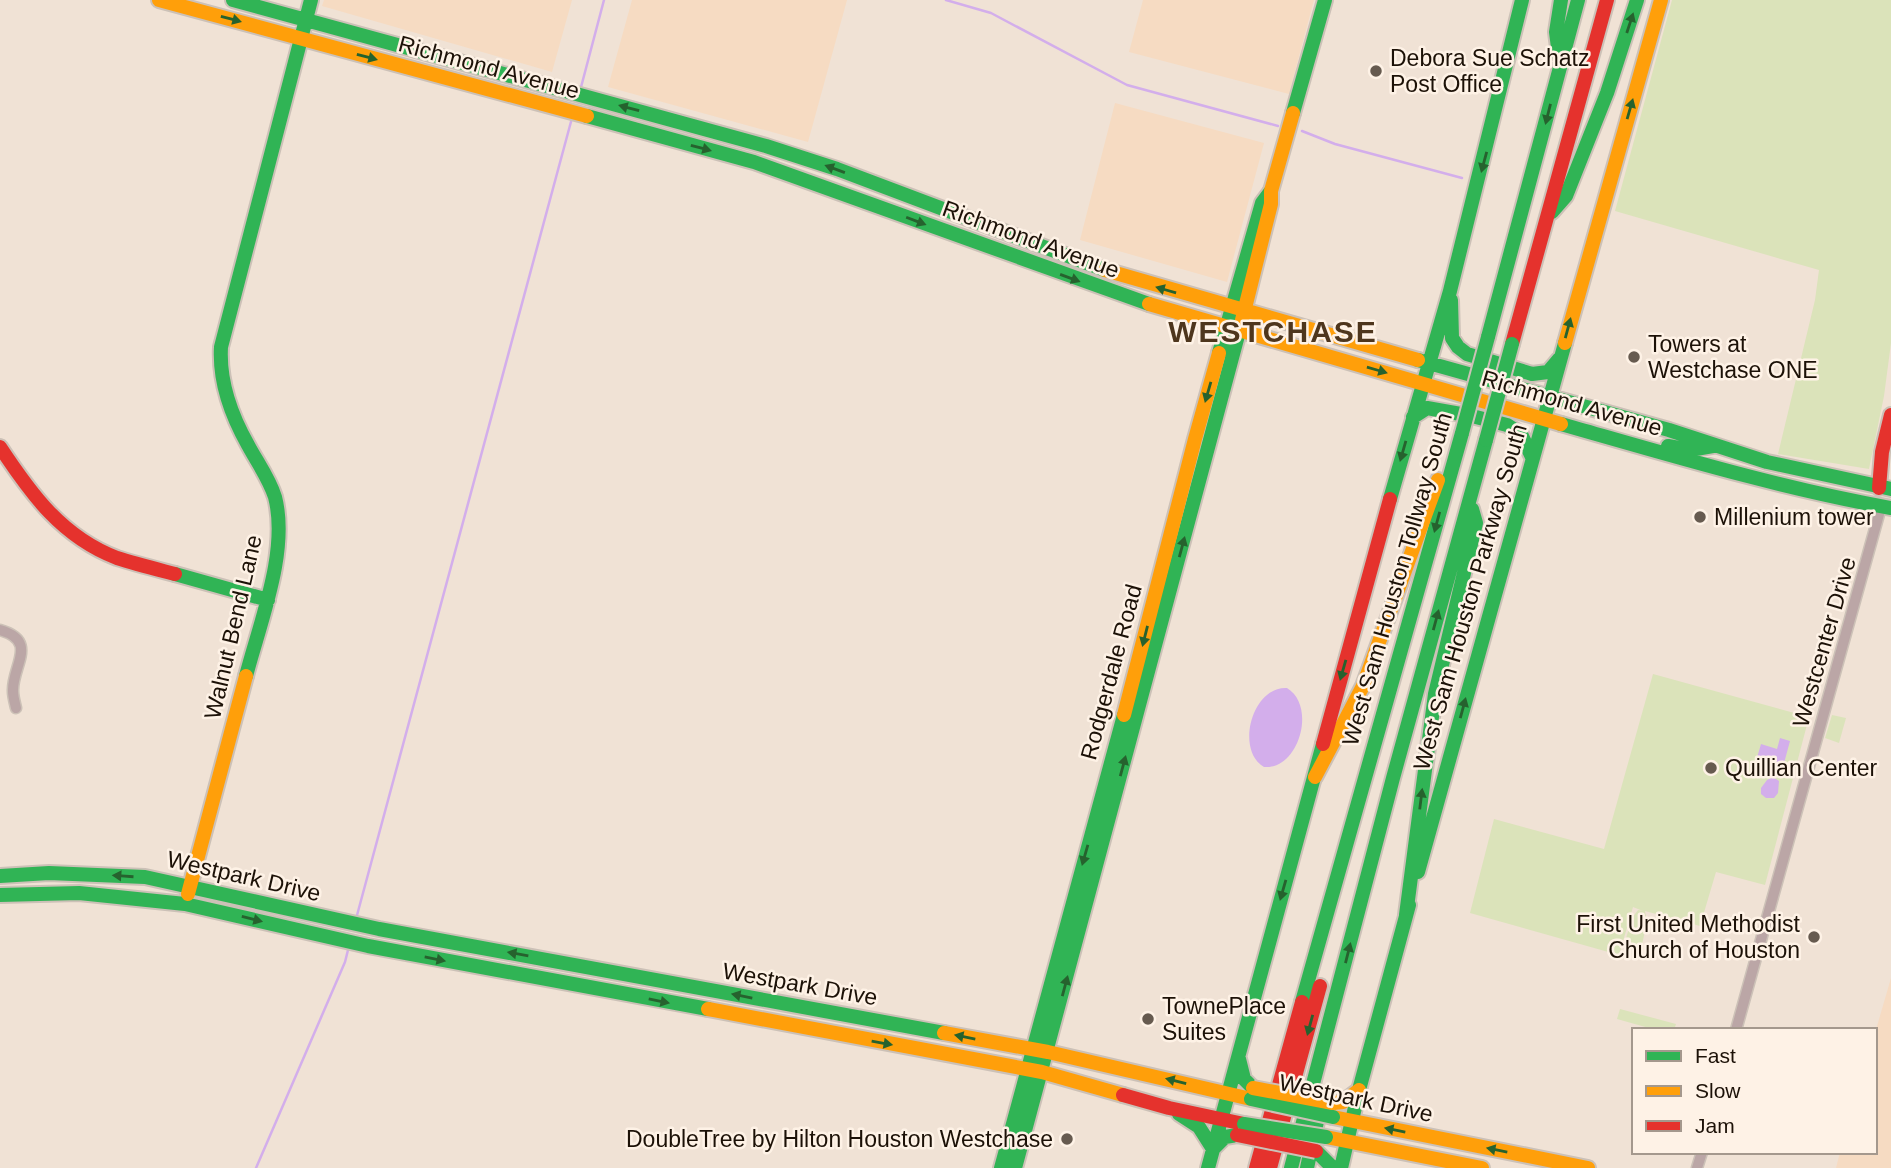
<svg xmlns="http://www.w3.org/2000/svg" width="1891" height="1168" font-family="Helvetica,sans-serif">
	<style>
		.built { fill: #f6dbc2 }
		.green { fill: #dbe3ba }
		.water { fill: #d3aeeb }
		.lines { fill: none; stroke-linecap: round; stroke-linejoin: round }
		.stream { stroke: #d3aeeb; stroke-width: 2.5 }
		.street-casing { stroke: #ccc1b7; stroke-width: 13 }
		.fast-casing { stroke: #ccc1b7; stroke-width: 18 }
		.slow-casing { stroke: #ccc1b7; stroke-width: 18 }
		.jam-casing { stroke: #ccc1b7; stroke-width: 18 }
		.street { stroke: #bba6a6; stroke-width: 10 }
		.fast { stroke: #30b455; stroke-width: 14 }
		.slow { stroke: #ff9f0a; stroke-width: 14 }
		.jam { stroke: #e5322d; stroke-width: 14 }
		.fast-bridge-casing { stroke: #ccc1b7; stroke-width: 18; stroke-linecap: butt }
		.slow-bridge-casing { stroke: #ccc1b7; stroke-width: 18; stroke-linecap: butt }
		.jam-bridge-casing { stroke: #ccc1b7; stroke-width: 18; stroke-linecap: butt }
		.fast-bridge { stroke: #30b455; stroke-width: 14 }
		.slow-bridge { stroke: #ff9f0a; stroke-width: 14 }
		.jam-bridge { stroke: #e5322d; stroke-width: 14 }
		.oneway { fill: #26622e }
		.poi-dot { fill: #665a4f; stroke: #fef2e6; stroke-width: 2.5 }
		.labels { text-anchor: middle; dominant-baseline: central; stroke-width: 5; stroke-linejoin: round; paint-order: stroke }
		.poi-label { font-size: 23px; fill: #1c1107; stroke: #fef2e6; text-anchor: start }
		.street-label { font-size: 23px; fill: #1c1107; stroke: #fef2e6 }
		.district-label { font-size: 30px; font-weight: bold; letter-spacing: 2px; fill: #4e361d; stroke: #fef2e6 }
	</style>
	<rect width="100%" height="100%" fill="#f0e2d5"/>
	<path class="built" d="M324 0H572L552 72 322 6Z
		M632 0H847L808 142 608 87Z
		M1143 0H1314L1289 94 1129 52Z
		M1115 103 1264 143 1227 282 1080 240Z
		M1891 978V1168H1836L1840 1152H1875V1033Z"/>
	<path class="green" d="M1672 0H1891V343L1884 396 1869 469 1778 454 1815 300 1819 270 1615 211Z
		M1653 674 1809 717 1765 885 1716 872 1700 926 1645 911 1647 922 1641 949 1624 945 1632 918 1638 910 1643 911 1633 907 1619 955 1470 913 1494 819 1604 849Z
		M1832 715 1846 718 1839 743 1825 738Z
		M1620 1009 1676 1024 1674 1030H1656L1617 1019Z"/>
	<path class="water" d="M1287 688C1317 706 1299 770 1264 767 1235 750 1252 686 1287 688Z
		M1780 738 1790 741 1783 767 1767 763 1765 770 1757 772 1754 768 1761 744 1777 749Z
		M1773 777 1779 781 1778 793 1774 798H1766L1761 794V788L1767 780Z"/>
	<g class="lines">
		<path class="stream" d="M946 0 991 13 1127 85 1278 126
			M580 91 604 0
			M1302 131 1335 144 1462 178
			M356 919 572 118
			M256 1168 345 962 349 946"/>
		<defs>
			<path id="street" d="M0 630C39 641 12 666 13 691 13 697 15 703 16 708
				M1736 1030 1881 507
				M1697 1168 1702 1152"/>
			<path id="fast" d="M233 0 766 146 837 169 1105 270
				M1559 55 1556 32 1561 0
				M1293 113 1325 0
				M587 116 754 162 1149 304
				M1552 212 1566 196 1607 93 1637 0
				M1451 300 1452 338 1458 347 1467 354 1532 374 1548 372 1559 359
				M1488 337 1578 0
				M1219 353 1262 203 1271 191
				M1418 360 1669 430 1767 462 1891 489
				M1413 417 1427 408 1472 416 1507 425 1521 434 1532 457
				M1561 424C1670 455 1779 488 1891 508
				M1668 446 1690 450 1713 446
				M1390 499 1450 291 1522 0
				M175 574 268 600
				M246 676C260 622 289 551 275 497 269 478 257 462 248 445 231 415 219 381 221 347L311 0
				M1418 872 1565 343
				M0 876 49 873 145 877 379 929 944 1033
				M0 895 79 893 185 904 368 946 708 1009
				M1406 915 1435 694 1476 523 1472 509
				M1302 1002 1462 433
				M1239 1059 1244 1079 1253 1088
				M1179 1114 1199 1127 1213 1149 1225 1137 1237 1135
				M1316 1151 1333 1168
				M1001 1168 1124 715
				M1015 1168 1240 328
				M1208 1168 1323 744
				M1291 1168 1393 778 1486 440
				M1307 1168 1319 1112 1316 1100
				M1341 1168 1359 1090 1409 905"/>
			<path id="slow" d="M159 0 587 116
				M1105 270 1418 360
				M1149 304 1561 424
				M1240 328 1271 204V191L1293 113
				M1565 343 1661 0
				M1124 715 1195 439 1219 353
				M1315 777 1363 686 1438 480
				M188 894 246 676
				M708 1009 1042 1072 1123 1095
				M944 1033 1048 1052 1251 1099
				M1333 1103 1343 1102 1359 1090
				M1333 1117 1588 1168
				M1326 1137 1482 1168"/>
			<path id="jam" d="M1512 344 1607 0
				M0 447C31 494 62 537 117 558 136 564 156 569 175 574
				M1879 488 1882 452 1891 415
				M1323 744 1390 499
				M1123 1095 1169 1108 1244 1124
				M1256 1168 1302 1002
				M1270 1168 1320 986"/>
		</defs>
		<use href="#street" class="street-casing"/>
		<use href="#fast" class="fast-casing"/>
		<use href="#slow" class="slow-casing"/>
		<use href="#jam" class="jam-casing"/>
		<use href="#street" class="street"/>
		<use href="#fast" class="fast"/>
		<use href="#slow" class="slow"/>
		<use href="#jam" class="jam"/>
		<defs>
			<path id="fast-bridge" d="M1462 433 1488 337
				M1486 440 1512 344
				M1251 1099 1333 1117
				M1244 1124 1326 1137"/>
			<path id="slow-bridge" d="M1253 1088 1333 1103"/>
			<path id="jam-bridge" d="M1237 1135 1316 1151"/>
		</defs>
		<use href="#fast-bridge" class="fast-bridge-casing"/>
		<use href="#slow-bridge" class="slow-bridge-casing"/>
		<use href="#jam-bridge" class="jam-bridge-casing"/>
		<use href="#fast-bridge" class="fast-bridge"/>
		<use href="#slow-bridge" class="slow-bridge"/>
		<use href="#jam-bridge" class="jam-bridge"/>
	</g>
	<defs><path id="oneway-solid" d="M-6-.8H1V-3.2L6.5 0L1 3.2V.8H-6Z" transform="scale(1.75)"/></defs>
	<g class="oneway">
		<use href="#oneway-solid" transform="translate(231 19) rotate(15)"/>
		<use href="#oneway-solid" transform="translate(1630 23) rotate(-72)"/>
		<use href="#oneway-solid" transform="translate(367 57) rotate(15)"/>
		<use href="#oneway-solid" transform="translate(629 108) rotate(-165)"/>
		<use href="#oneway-solid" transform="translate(1630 109) rotate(-74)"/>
		<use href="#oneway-solid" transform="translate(1548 114) rotate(104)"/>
		<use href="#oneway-solid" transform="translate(701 148) rotate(15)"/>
		<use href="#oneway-solid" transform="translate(1484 162) rotate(105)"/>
		<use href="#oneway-solid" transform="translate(835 169) rotate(-160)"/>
		<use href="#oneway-solid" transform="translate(916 221) rotate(21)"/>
		<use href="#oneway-solid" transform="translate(1070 278) rotate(20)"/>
		<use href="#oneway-solid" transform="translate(1166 290) rotate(-164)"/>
		<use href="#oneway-solid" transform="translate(1568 328) rotate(-75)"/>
		<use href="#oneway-solid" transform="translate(1377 370) rotate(16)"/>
		<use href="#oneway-solid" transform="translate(1208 392) rotate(106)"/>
		<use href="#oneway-solid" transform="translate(1403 451) rotate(106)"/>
		<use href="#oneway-solid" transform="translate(1437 522) rotate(105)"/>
		<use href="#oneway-solid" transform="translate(1182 547) rotate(-75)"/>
		<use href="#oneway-solid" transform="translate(1436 620) rotate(-75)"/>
		<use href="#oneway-solid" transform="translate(1145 636) rotate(104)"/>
		<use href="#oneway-solid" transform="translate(1343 670) rotate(106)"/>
		<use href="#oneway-solid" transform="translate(1463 708) rotate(-75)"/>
		<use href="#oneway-solid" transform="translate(1123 766) rotate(-75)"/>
		<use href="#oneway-solid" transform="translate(1421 799) rotate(-83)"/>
		<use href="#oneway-solid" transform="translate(1085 855) rotate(106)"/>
		<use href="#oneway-solid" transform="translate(123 876) rotate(-176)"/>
		<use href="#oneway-solid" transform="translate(1283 890) rotate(106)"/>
		<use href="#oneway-solid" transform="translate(252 919) rotate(14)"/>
		<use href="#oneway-solid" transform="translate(1348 953) rotate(-76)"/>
		<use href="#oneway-solid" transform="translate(518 954) rotate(-170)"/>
		<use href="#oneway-solid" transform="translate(435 959) rotate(11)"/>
		<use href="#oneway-solid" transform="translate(1065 986) rotate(-75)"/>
		<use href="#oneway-solid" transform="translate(742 996) rotate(-169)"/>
		<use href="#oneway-solid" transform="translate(659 1001) rotate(12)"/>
		<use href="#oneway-solid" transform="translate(1310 1025) rotate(105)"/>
		<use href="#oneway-solid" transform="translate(965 1037) rotate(-169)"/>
		<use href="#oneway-solid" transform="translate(882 1043) rotate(10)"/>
		<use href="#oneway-solid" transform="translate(1176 1081) rotate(-166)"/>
		<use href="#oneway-solid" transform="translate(1395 1130) rotate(-169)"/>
		<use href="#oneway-solid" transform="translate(1497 1150) rotate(-169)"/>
	</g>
	<g class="poi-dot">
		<circle cx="1376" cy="71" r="7"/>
		<circle cx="1634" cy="357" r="7"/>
		<circle cx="1700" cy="517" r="7"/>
		<circle cx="1711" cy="768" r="7"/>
		<circle cx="1814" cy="937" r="7"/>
		<circle cx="1148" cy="1019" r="7"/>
		<circle cx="1067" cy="1139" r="7"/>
	</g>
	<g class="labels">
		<g class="poi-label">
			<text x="1390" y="58">Debora Sue Schatz<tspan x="1390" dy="26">Post Office</tspan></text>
			<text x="1648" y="344">Towers at<tspan x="1648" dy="26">Westchase ONE</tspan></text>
			<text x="1714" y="517">Millenium tower</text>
			<text x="1725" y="768">Quillian Center</text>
			<text x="1800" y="924" text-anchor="end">First United Methodist<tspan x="1800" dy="26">Church of Houston</tspan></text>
			<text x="1162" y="1006">TownePlace<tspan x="1162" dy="26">Suites</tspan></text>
			<text x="1053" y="1139" text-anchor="end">DoubleTree by Hilton Houston Westchase</text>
		</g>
		<g class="street-label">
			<text transform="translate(489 67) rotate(15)">Richmond Avenue</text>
			<text transform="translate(1031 239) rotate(20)">Richmond Avenue</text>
			<text transform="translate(1572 403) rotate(16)">Richmond Avenue</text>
			<text transform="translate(1397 579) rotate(-74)">West Sam Houston Tollway South</text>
			<text transform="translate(1470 597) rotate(-74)">West Sam Houston Parkway South</text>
			<text transform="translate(233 627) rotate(-77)">Walnut Bend Lane</text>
			<text transform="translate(1824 642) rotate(-74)">Westcenter Drive</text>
			<text transform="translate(1111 672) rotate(-75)">Rodgerdale Road</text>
			<text transform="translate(244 876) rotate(13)">Westpark Drive</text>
			<text transform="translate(800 984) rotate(10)">Westpark Drive</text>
			<text transform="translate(1356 1098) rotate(12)">Westpark Drive</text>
		</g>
		<g class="district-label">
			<text x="1273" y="331">WESTCHASE</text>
		</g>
	</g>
	<rect x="1632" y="1028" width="245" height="126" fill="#fef2e6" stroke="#a4988d" stroke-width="2"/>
	<rect x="1646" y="1051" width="35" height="10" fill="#30b455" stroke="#a4988d" stroke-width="2"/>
	<text x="1695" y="1063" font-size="21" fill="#1c1107">Fast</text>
	<rect x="1646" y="1086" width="35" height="10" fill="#ff9f0a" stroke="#a4988d" stroke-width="2"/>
	<text x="1695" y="1098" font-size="21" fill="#1c1107">Slow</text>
	<rect x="1646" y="1121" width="35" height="10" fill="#e5322d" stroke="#a4988d" stroke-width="2"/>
	<text x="1695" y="1133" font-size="21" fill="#1c1107">Jam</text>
</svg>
